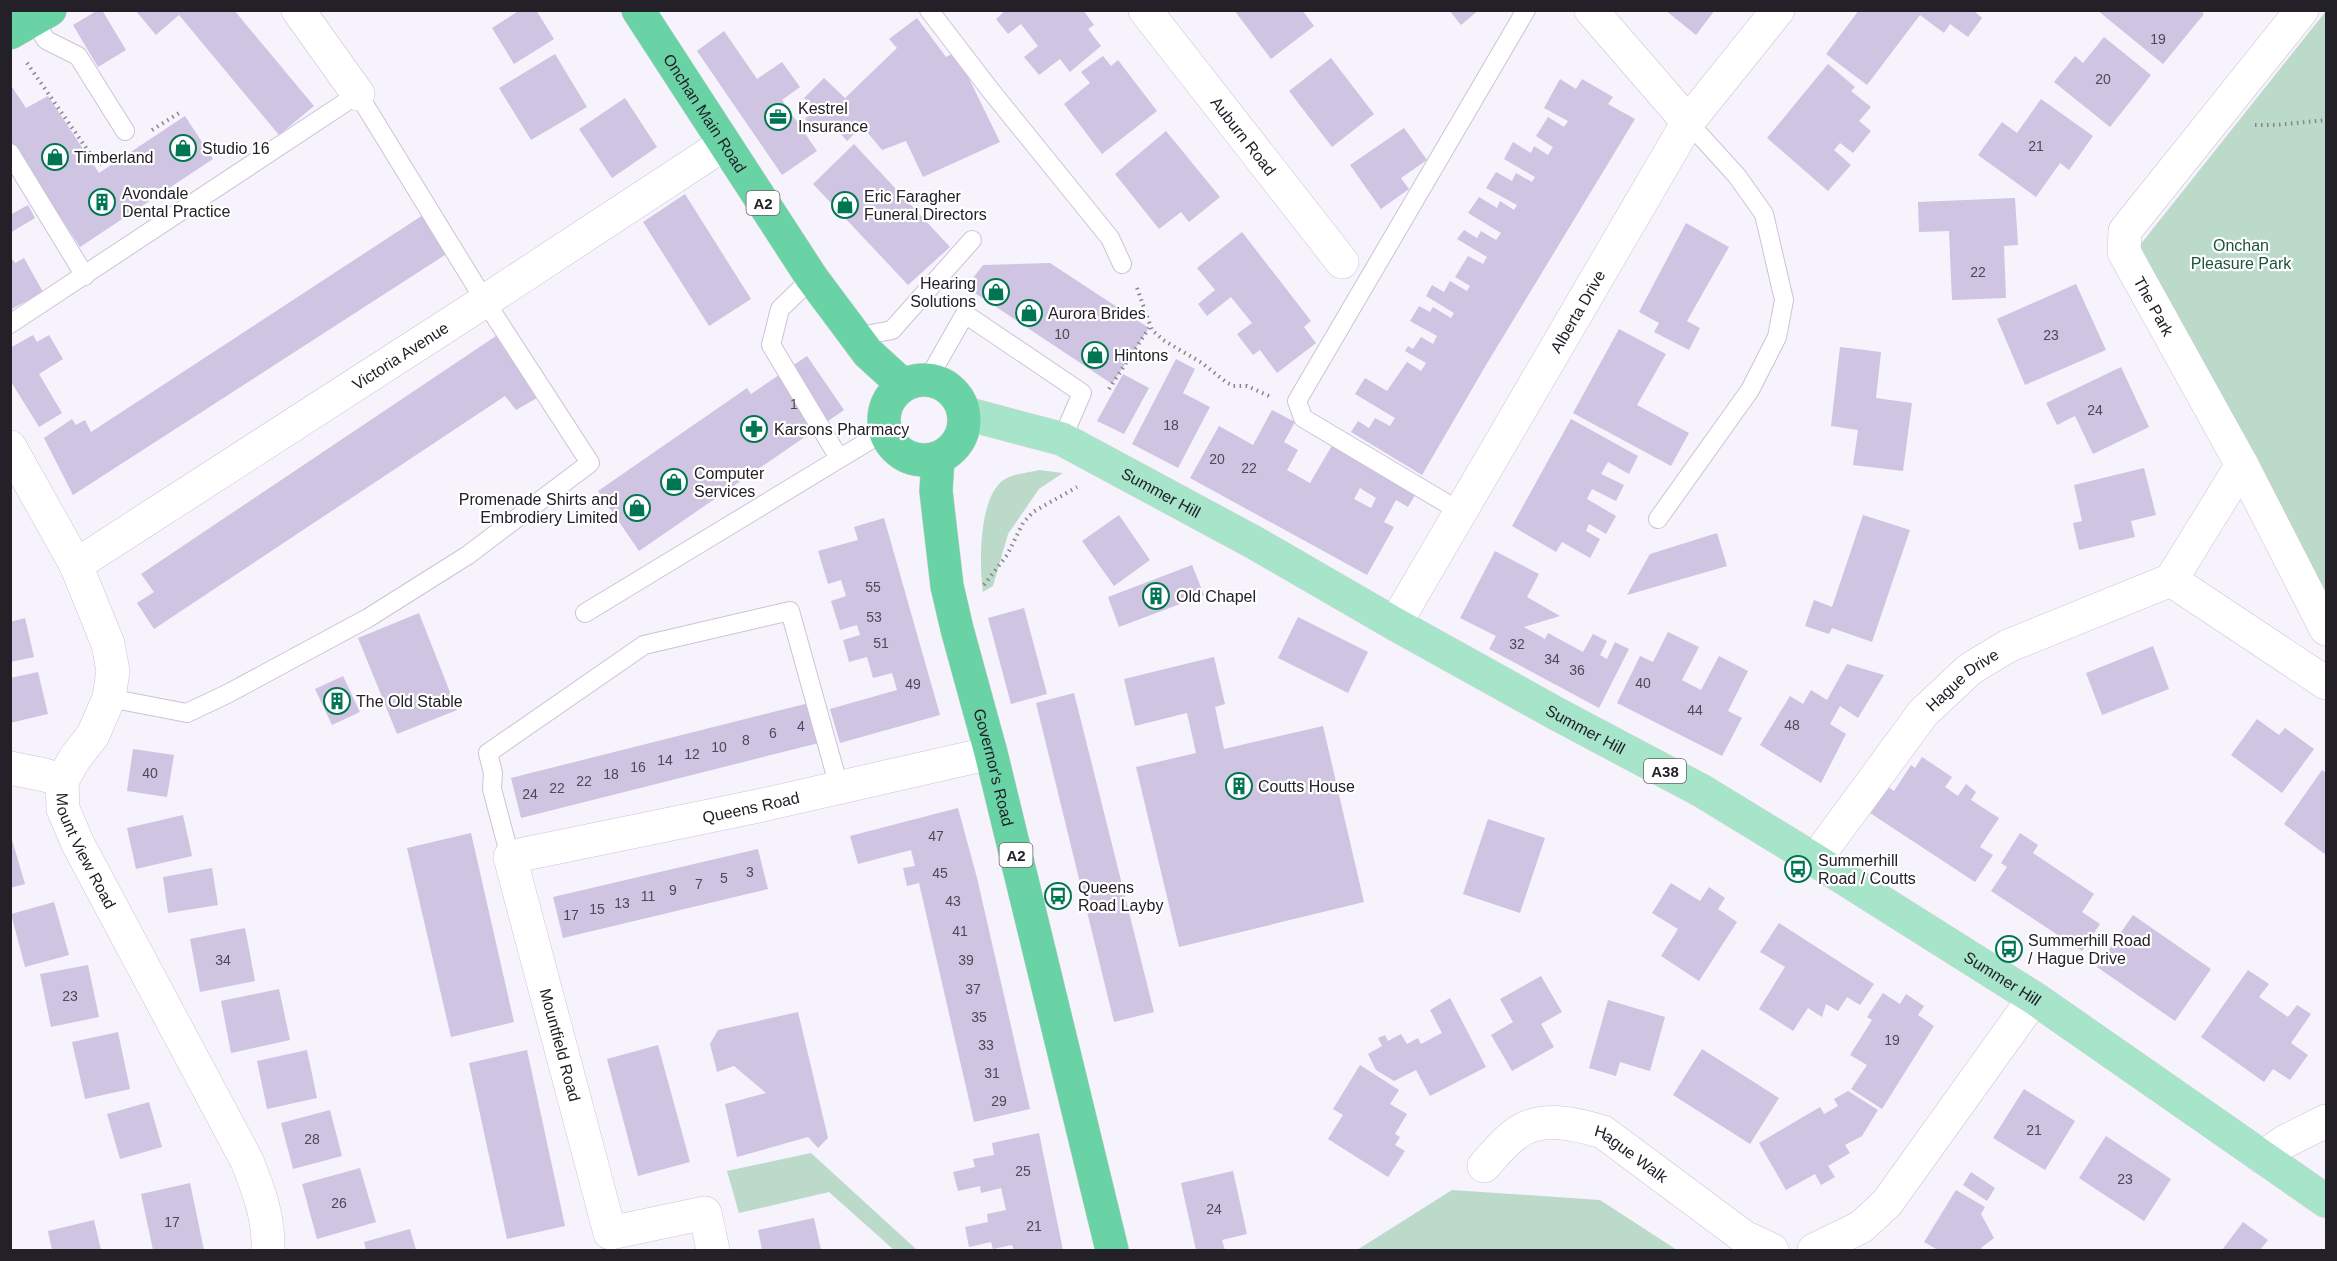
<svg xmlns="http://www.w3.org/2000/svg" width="2337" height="1261" font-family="Arial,sans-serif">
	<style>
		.green { fill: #bbdaca }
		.building { fill: #cfc4e1; fill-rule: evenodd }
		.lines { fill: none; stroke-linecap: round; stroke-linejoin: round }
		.lane-casing { stroke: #cbc3d9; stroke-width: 20 }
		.street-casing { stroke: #cbc3d9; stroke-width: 34 }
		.primary-casing { stroke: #d3d2d4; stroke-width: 34 }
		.highway-casing { stroke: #d3d2d4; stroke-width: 34 }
		.path { stroke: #87848c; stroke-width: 4; stroke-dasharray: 1.5 4.5; stroke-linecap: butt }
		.lane { stroke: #fff; stroke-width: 18 }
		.street { stroke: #fff; stroke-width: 33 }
		.primary { stroke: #a6e5c9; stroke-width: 33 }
		.highway { stroke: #6ad3a5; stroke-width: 33 }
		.labels { text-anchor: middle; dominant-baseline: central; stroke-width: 4.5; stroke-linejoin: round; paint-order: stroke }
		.number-label { font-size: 14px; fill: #4e4956 }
		.shield { fill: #fff; stroke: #656368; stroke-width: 1.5 }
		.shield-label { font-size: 15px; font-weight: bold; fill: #232028 }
		.poi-label { font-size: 16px; fill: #232028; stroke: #fff; text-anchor: start }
		.street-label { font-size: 16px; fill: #232028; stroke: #fff }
		.park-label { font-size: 16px; fill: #1b533c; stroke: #fff }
	</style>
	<rect width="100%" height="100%" fill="#f6f3fc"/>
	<path class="green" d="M2326 11V608L2140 245Z
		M1039 470 1063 473 1039 489 1008 534 993 586 983 592C979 565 979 503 1000 483 1009 474 1027 473 1039 470Z
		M811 1153 917 1250H894L829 1192 739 1213 727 1171Z
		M1452 1190 1600 1200 1677 1250H1357Z"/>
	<path class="building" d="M98 10H102L126 50 98 67 73 25Z
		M135 10H234L314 106 279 135 179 15 156 35Z
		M520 10H536L554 39 514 64 492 28Z
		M1006 10H1083L1094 25 1088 29 1101 46 1070 72 1060 59 1039 75 1024 57 1038 46 1021 24 1008 34 996 19Z
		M1234 10H1302L1314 26 1271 59Z
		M1449 10H1479L1461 25Z
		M1665 10H1715L1696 35Z
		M1859 10H1973L1982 18 1968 37 1950 24 1944 33 1920 15 1867 85 1826 54Z
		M2097 10H2199L2204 14 2163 64Z
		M917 18 946 57 956 52 1000 142 923 177 906 141 882 150 862 126 847 141 830 122 819 133 805 119 814 109 804 98 824 78 845 98 897 48 889 39Z
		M724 31 757 79 782 62 800 87 782 100 817 151 782 175 697 51Z
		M2104 37 2151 75 2110 127 2054 82 2075 56 2083 63Z
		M555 54 587 107 531 140 499 88Z
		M1103 56 1111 66 1118 60 1157 111 1102 154 1064 104 1090 83 1081 72Z
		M1331 58 1374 114 1332 147 1289 91Z
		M1828 64 1855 87 1851 91 1871 107 1859 121 1871 131 1853 153 1840 143 1834 150 1851 165 1828 191 1767 138Z
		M1560 79 1576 89 1582 79 1613 97 1608 104 1635 119 1486 365 1422 475 1351 432 1358 421 1369 428 1375 418 1390 426 1395 418 1355 394 1365 378 1387 391 1407 362 1421 371 1426 363 1405 351 1408 346 1413 349 1421 337 1433 344 1437 336 1410 321 1419 306 1430 312 1433 307 1451 318 1454 313 1426 296 1432 285 1444 292 1450 281 1467 291 1470 286 1455 277 1468 256 1483 264 1487 257 1457 239 1464 230 1477 238 1481 231 1496 240 1501 233 1468 213 1479 197 1497 208 1500 201 1514 210 1517 205 1486 188 1496 172 1512 181 1516 173 1532 182 1535 177 1504 159 1513 142 1531 153 1534 146 1548 155 1553 147 1536 136 1548 117 1564 127 1568 121 1544 108Z
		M10 84 26 108 48 96 99 173 185 116 213 159 80 247 10 141Z
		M625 98 657 147 612 178 579 129Z
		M2041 99 2093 136 2069 170 2060 163 2036 197 1978 155 2002 122 2017 133Z
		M1404 128 1427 160 1401 178 1409 189 1381 209 1350 165Z
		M1166 131 1220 197 1189 222 1181 212 1159 229 1115 174Z
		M854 144 950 247 908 285 813 184Z
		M685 194 751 299 709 326 643 222Z
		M2015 198 2018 245 2004 246 2006 298 1952 300 1949 231 1919 232 1918 202Z
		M28 205 35 218 10 233V215Z
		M423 215 448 253 73 495 44 438 72 419 76 425 85 420 91 432Z
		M1686 223 1729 247 1687 321 1700 328 1689 350 1654 332 1659 323 1639 312Z
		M1242 232 1311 321 1304 327 1316 343 1277 373 1260 350 1253 355 1237 334 1252 323 1231 297 1207 316 1198 304 1215 290 1197 268Z
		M10 256 15 263 24 258 43 292 10 310Z
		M1050 263 1149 328 1112 384 966 287 983 265Z
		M2076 284 2106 350 2025 385 1997 319Z
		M1619 329 1666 354 1637 405 1689 433 1671 466 1573 413Z
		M33 335 37 342 49 335 63 359 39 374 62 413 39 427 10 380V348Z
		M496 336 537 398 516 410 505 396 154 629 137 603 154 592 141 574Z
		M1840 347 1881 352 1876 398 1912 403 1903 471 1853 465 1858 430 1831 426Z
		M807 356 844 410 639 551 598 491 747 388 751 394Z
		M1176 359 1195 369 1183 393 1210 407 1178 468 1132 444Z
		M2121 367 2149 427 2093 454 2075 416 2057 425 2046 403Z
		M1123 374 1149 388 1124 434 1097 421Z
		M1272 410 1295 422 1284 442 1298 450 1287 470 1310 483 1334 442 1417 492 1408 507 1396 500 1384 522 1394 527 1367 575 1190 478 1219 426 1253 445ZM1360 488 1376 498 1371 508 1354 499Z
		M1571 419 1638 456 1629 474 1608 462 1601 474 1624 485 1616 501 1592 489 1587 499 1616 516 1606 534 1589 524 1586 531 1600 539 1590 558 1562 542 1556 552 1512 526Z
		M2144 468 2156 515 2131 521 2135 537 2079 550 2073 523 2082 521 2074 485Z
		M1119 515 1150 560 1114 586 1082 541Z
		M1863 515 1910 530 1872 642 1832 628 1829 634 1805 626 1814 600 1832 607Z
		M884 518 940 715 840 743 830 709 897 690 892 673 873 678 867 657 849 662 843 640 860 635 857 625 840 630 831 601 846 596 841 580 828 584 818 551 858 540 854 527Z
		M1717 533 1727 566 1627 595 1650 554Z
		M1495 551 1539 574 1527 597 1560 616 1524 627 1545 639 1548 633 1583 652 1593 634 1607 641 1600 655 1607 659 1615 642 1629 649 1599 708 1489 649 1496 636 1460 618Z
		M1192 565 1204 595 1119 627 1108 597Z
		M1024 608 1047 694 1011 704 988 618Z
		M419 613 457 710 397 734 358 638Z
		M1298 617 1368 652 1348 693 1278 658Z
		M25 618 34 657 10 662V622Z
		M1668 632 1699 647 1682 680 1701 690 1719 656 1748 671 1728 711 1742 718 1722 756 1617 703 1640 656 1653 662Z
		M2153 646 2169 689 2102 715 2086 673Z
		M1214 657 1225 704 1215 707 1224 749 1323 726 1364 902 1179 947 1136 767 1196 753 1187 713 1135 726 1124 679Z
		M1847 664 1884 675 1858 718 1840 706 1830 724 1846 734 1821 783 1760 745 1790 696 1803 704 1811 690 1827 700Z
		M38 672 48 714 10 723V678Z
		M343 676 360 712 332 725 315 689Z
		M1074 693 1154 1012 1114 1022 1036 703Z
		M809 703 819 743 521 818 511 778Z
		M2257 719 2279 735 2285 728 2314 749 2282 793 2231 755Z
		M133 749 174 755 167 797 127 791Z
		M1922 757 1952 777 1945 787 1958 796 1966 784 1976 792 1971 800 1999 818 1980 847 1993 855 1975 882 1870 813 1887 786 1894 791 1911 765 1915 768Z
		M2322 770 2326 773V855L2284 824Z
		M958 808 977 878 1030 1109 974 1122 919 883 907 886 903 868 915 866 911 850 858 864 850 836Z
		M183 815 192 856 136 869 127 828Z
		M1488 819 1545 838 1520 913 1463 894Z
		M10 833 25 884 10 888Z
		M471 833 514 1022 451 1037 407 848Z
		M2020 833 2038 845 2033 853 2094 894 2082 912 2100 924 2082 951 1991 891 2007 867 2001 863Z
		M758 849 768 889 563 938 553 897Z
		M212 868 218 905 168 913 163 877Z
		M1671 883 1700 901 1709 887 1725 898 1718 909 1737 922 1699 981 1661 956 1678 929 1652 913Z
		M54 902 69 955 25 967 11 914Z
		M2133 915 2211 969 2175 1021 2097 967Z
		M1779 923 1874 984 1860 1005 1847 997 1838 1011 1826 1004 1822 1017 1808 1008 1793 1031 1759 1009 1785 967 1760 952Z
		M245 928 255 981 200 992 190 939Z
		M88 965 99 1017 51 1027 40 974Z
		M2248 970 2269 984 2259 997 2288 1017 2297 1005 2311 1014 2291 1043 2308 1055 2290 1080 2273 1069 2264 1082 2201 1037Z
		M1541 976 1562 1012 1541 1024 1554 1047 1512 1071 1491 1035 1513 1022 1500 999Z
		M279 989 290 1040 231 1053 221 1001Z
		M1883 993 1900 1004 1906 994 1924 1006 1918 1015 1934 1026 1882 1109 1851 1089 1867 1065 1850 1055 1872 1020 1867 1017Z
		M1450 998 1486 1067 1430 1096 1416 1070 1394 1081 1376 1070 1368 1054 1382 1046 1378 1038 1385 1035 1388 1041 1401 1034 1407 1044 1418 1038 1421 1044 1442 1033 1430 1010Z
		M1608 1000 1665 1017 1650 1071 1620 1062 1616 1076 1589 1068Z
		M798 1012 828 1138 818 1148 808 1137 737 1157 725 1104 766 1093 734 1066 717 1072 710 1044 718 1030Z
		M118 1032 130 1089 85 1099 72 1042Z
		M658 1045 690 1162 638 1176 607 1059Z
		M1702 1049 1779 1098 1750 1144 1673 1095Z
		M307 1050 317 1098 267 1109 257 1061Z
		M527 1050 565 1226 507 1239 469 1063Z
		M1360 1065 1399 1090 1390 1104 1407 1114 1395 1134 1400 1137 1395 1145 1405 1151 1388 1177 1328 1139 1343 1115 1333 1109Z
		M2024 1089 2075 1121 2045 1170 1993 1138Z
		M1848 1091 1878 1110 1862 1136 1845 1145 1850 1153 1828 1166 1835 1177 1821 1185 1815 1174 1786 1190 1759 1143 1820 1107 1824 1114 1838 1106 1834 1099Z
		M149 1102 162 1147 120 1159 107 1114Z
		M330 1110 342 1156 293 1169 281 1123Z
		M1039 1133 1063 1250H1014L1012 1245 993 1249 991 1242 969 1247 965 1227 988 1222 987 1214 1006 1210 1001 1188 981 1193 980 1186 958 1191 953 1172 975 1167 973 1159 994 1155 992 1143Z
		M2106 1136 2171 1179 2144 1221 2079 1178Z
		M360 1168 376 1222 317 1239 302 1184Z
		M1233 1171 1247 1234 1222 1240 1225 1250H1196L1181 1183Z
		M1971 1172 1995 1188 1987 1201 1963 1185Z
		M190 1183 204 1250H153L141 1194Z
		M1956 1190 1985 1207 1981 1214 1994 1238 1981 1248 1983 1250H1938L1924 1242Z
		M814 1218 821 1250H762L758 1230Z
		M94 1220 101 1250H52L48 1231Z
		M2243 1222 2268 1240 2260 1250H2222Z
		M410 1229 416 1250H366L364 1242Z"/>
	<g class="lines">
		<defs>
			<path id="lane" d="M929 10 991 91 1110 238 1122 264
				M34 21 46 40 78 56 125 131
				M10 153 85 276
				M812 278 780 309 771 345 839 458
				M10 324 358 94 485 301 590 463 468 555 368 618 229 693 187 713 109 698
				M855 337 892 330 972 240
				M928 379 965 314 1082 393 1062 439
				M1461 512 1303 418 1297 401 1526 10
				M1658 519 1750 390 1777 337 1784 300 1764 214 1737 176 1688 122
				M585 613 885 431
				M510 857 492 789 493 773 488 753 644 645 790 611 839 787"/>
			<g id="street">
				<path d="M298 10 358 94"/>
				<path id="s1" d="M1145 10 1342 262"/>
				<path d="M1591 10 1688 122"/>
				<path id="s2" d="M2302 10 2125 231 2124 252 2242 465 2326 629"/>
				<path id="s3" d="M10 447 76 565 108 644 113 671 109 698 93 735 75 758 62 781 63 809 78 844 247 1161C259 1191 269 1218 268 1250"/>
				<path id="s4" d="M76 565 485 301 724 144"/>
				<path d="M2171 580 2326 683"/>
				<path id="s5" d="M1395 624 1688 122 1778 10"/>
				<path d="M10 768 45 775 62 781"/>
				<path id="s6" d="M1815 860 1923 713 1970 669 2008 646 2171 580 2242 465"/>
				<path d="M2262 1157 2286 1141 2326 1121"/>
				<path id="s7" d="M1484 1166C1494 1155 1505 1141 1517 1133 1542 1115 1576 1124 1603 1132L1744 1237 1772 1250"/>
				<path id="s8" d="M713 1250 705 1213 610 1233 510 857 758 806 991 753"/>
				<path d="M1814 1250 1861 1227 1887 1203 2034 998"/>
			</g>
			<g id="primary">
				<path id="s9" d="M964 413 1062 439 1255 543 1395 624 1557 714 1702 791 1815 860 2034 998 2326 1201"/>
			</g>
			<g id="highway">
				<path id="s10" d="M638 10 812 278 868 353 903 385"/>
				<path d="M10 33 50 10"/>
				<circle cx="924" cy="420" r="40"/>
				<path id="s11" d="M938 458 936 491 947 586 957 629 991 753 1112 1250"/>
			</g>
		</defs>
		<use href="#lane" class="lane-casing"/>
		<use href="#street" class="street-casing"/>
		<use href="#primary" class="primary-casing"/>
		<use href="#highway" class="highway-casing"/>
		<path class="path" d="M27 63 98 165 113 156
			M2255 125H2276L2326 120
			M152 130 179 113
			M1137 288 1152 330 1163 340 1202 363 1226 382 1233 386H1247L1271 397
			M1109 389 1149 328
			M984 585 1007 555 1023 523 1033 512 1077 487"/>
		<use href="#lane" class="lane"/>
		<use href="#street" class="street"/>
		<use href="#primary" class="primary"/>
		<use href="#highway" class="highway"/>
	</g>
	<defs>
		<symbol id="office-ring" viewBox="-11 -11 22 22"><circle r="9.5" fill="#fff" stroke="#007551" stroke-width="1.5"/><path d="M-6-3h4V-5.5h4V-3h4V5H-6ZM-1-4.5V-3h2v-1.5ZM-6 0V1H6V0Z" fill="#007551"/></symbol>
		<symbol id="shop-ring" viewBox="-11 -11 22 22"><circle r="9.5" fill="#fff" stroke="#007551" stroke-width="1.5"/><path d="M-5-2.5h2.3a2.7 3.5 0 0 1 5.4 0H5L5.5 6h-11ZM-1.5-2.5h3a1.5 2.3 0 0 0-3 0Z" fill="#007551"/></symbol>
		<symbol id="building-ring" viewBox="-11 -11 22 22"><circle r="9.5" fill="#fff" stroke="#007551" stroke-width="1.5"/><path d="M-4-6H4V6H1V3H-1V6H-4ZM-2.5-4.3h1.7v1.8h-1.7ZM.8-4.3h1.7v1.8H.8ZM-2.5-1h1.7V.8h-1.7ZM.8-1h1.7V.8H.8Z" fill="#007551"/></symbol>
		<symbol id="pharmacy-ring" viewBox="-11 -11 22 22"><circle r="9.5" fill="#fff" stroke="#007551" stroke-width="1.5"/><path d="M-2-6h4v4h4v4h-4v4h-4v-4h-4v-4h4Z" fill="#007551"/></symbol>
		<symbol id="bus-ring" viewBox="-11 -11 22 22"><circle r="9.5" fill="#fff" stroke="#007551" stroke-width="1.5"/><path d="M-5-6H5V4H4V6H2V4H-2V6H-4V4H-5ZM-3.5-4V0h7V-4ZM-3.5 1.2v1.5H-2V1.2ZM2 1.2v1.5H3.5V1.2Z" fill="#007551"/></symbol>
	</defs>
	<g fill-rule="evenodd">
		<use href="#office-ring" x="763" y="102" width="30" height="30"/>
		<use href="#shop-ring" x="168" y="133" width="30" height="30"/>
		<use href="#shop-ring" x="40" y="142" width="30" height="30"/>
		<use href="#building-ring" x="87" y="187" width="30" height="30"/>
		<use href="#shop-ring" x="830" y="190" width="30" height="30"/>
		<use href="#shop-ring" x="981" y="277" width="30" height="30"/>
		<use href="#shop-ring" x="1014" y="298" width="30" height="30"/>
		<use href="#shop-ring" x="1080" y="340" width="30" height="30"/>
		<use href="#pharmacy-ring" x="739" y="414" width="30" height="30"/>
		<use href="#shop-ring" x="659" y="467" width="30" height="30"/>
		<use href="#shop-ring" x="622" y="493" width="30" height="30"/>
		<use href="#building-ring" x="1141" y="581" width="30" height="30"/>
		<use href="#building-ring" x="322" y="686" width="30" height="30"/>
		<use href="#building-ring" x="1224" y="771" width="30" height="30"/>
		<use href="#bus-ring" x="1783" y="854" width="30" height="30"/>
		<use href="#bus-ring" x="1043" y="881" width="30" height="30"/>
		<use href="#bus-ring" x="1994" y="934" width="30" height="30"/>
	</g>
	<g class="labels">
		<g class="number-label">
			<text x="2158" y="39">19</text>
			<text x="2103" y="79">20</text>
			<text x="2036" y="146">21</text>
			<text x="1978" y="272">22</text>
			<text x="1062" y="334">10</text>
			<text x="2051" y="335">23</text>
			<text x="794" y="404">1</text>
			<text x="2095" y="410">24</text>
			<text x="1171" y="425">18</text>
			<text x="1217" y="459">20</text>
			<text x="1249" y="468">22</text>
			<text x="873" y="587">55</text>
			<text x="874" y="617">53</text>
			<text x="881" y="643">51</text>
			<text x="1517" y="644">32</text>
			<text x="1552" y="659">34</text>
			<text x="1577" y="670">36</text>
			<text x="1643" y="683">40</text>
			<text x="913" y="684">49</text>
			<text x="1695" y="710">44</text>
			<text x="1792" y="725">48</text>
			<text x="801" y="726">4</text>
			<text x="773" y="733">6</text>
			<text x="746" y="740">8</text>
			<text x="719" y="747">10</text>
			<text x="692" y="754">12</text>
			<text x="665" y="760">14</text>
			<text x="638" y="767">16</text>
			<text x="150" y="773">40</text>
			<text x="611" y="774">18</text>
			<text x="584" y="781">22</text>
			<text x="557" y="788">22</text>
			<text x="530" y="794">24</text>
			<text x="936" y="836">47</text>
			<text x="750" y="872">3</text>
			<text x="940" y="873">45</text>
			<text x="724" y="878">5</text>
			<text x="699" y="884">7</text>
			<text x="673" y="890">9</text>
			<text x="648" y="896">11</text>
			<text x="953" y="901">43</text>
			<text x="622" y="903">13</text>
			<text x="597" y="909">15</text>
			<text x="571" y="915">17</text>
			<text x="960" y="931">41</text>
			<text x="223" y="960">34</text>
			<text x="966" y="960">39</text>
			<text x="973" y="989">37</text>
			<text x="70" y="996">23</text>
			<text x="979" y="1017">35</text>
			<text x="1892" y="1040">19</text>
			<text x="986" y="1045">33</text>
			<text x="992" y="1073">31</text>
			<text x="999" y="1101">29</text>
			<text x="2034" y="1130">21</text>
			<text x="312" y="1139">28</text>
			<text x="1023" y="1171">25</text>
			<text x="2125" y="1179">23</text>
			<text x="339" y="1203">26</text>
			<text x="1214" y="1209">24</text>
			<text x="172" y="1222">17</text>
			<text x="1034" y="1226">21</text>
		</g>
		<g class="shield">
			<rect x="746.5" y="191" width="33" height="24" rx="4.5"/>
			<rect x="1644" y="759" width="42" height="24" rx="4.5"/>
			<rect x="999.5" y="843" width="33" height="24" rx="4.5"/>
		</g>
		<g class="shield-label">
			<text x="763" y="203">A2</text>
			<text x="1665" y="771">A38</text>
			<text x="1016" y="855">A2</text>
		</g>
		<g class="poi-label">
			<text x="798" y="108">Kestrel<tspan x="798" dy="18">Insurance</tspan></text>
			<text x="202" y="148">Studio 16</text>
			<text x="74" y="157">Timberland</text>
			<text x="122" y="193">Avondale<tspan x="122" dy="18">Dental Practice</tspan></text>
			<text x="864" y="196">Eric Faragher<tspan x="864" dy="18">Funeral Directors</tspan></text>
			<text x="976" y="283" text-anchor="end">Hearing<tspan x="976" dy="18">Solutions</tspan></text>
			<text x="1048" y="313">Aurora Brides</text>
			<text x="1114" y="355">Hintons</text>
			<text x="774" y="429">Karsons Pharmacy</text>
			<text x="694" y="473">Computer<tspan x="694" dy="18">Services</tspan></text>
			<text x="618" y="499" text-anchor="end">Promenade Shirts and<tspan x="618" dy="18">Embrodiery Limited</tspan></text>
			<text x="1176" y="596">Old Chapel</text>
			<text x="356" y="701">The Old Stable</text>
			<text x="1258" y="786">Coutts House</text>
			<text x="1818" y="860">Summerhill<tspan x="1818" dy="18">Road / Coutts</tspan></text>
			<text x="1078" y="887">Queens<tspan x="1078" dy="18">Road Layby</tspan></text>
			<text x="2028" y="940">Summerhill Road<tspan x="2028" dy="18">/ Hague Drive</tspan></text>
		</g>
		<g class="street-label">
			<text stroke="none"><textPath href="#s10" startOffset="123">Onchan Main Road</textPath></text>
			<text stroke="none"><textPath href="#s1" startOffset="160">Auburn Road</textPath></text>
			<text stroke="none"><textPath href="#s2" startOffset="366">The Park</textPath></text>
			<text stroke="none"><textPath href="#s5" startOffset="362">Alberta Drive</textPath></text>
			<text stroke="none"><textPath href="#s4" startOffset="386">Victoria Avenue</textPath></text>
			<text stroke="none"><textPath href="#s9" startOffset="214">Summer Hill</textPath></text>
			<text stroke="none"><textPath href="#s6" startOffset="234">Hague Drive</textPath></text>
			<text stroke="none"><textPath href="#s9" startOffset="700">Summer Hill</textPath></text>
			<text stroke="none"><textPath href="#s11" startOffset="316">Governor's Road</textPath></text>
			<text stroke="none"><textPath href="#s8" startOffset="770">Queens Road</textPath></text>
			<text stroke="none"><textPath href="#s3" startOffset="446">Mount View Road</textPath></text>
			<text stroke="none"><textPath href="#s9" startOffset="1186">Summer Hill</textPath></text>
			<text transform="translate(560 1045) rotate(75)">Mountfield Road</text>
			<text stroke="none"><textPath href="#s7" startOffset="171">Hague Walk</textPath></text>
		</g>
		<g class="park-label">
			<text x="2241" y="245">Onchan<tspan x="2241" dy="18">Pleasure Park</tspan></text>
		</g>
	</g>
	<rect width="2337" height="1261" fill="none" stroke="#232028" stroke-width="24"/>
</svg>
